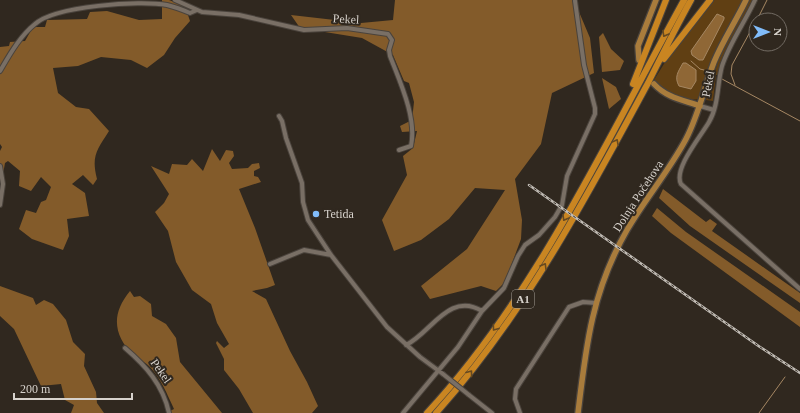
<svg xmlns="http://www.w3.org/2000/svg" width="800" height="413" font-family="Georgia,serif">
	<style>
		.green { fill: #603f13 }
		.forest { fill: #835b2a }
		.water { fill: #8f6736; stroke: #a58763 }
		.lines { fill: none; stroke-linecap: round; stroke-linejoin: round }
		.stream { stroke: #a58763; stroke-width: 1 }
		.minor-casing { stroke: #4a433c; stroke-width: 6 }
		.major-casing { stroke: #4a433c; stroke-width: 8 }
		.highway-casing { stroke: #4a433c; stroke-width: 8 }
		.minor { stroke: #796f65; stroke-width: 4 }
		.major { stroke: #a97c3c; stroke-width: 5.5 }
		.highway { stroke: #c98521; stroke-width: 6 }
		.rail-casing { stroke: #c1bcb5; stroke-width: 2.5 }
		.rail { stroke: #30281f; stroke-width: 1; stroke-dasharray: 3; stroke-linecap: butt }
		.minor-bridge-casing { stroke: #4a433c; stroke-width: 6; stroke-linecap: butt }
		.minor-bridge { stroke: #796f65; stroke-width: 4 }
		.oneway { stroke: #664920 }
		.poi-dot { fill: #81bcfa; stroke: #30281f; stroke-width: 1.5 }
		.labels { text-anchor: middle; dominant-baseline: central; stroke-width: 4; stroke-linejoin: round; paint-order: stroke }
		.shield { fill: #30281f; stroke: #a59f98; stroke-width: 1 }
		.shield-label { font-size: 11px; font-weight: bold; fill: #d7d2cc }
		.street-label { font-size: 12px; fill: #d7d2cc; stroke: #30281f }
		.poi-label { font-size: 12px; fill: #d7d2cc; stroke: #30281f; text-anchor: start }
	</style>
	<rect width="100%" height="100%" fill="#30281f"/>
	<path class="green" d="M712 0H743L712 59 699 99C683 102 663 93 654 80L667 59Z
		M748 0H753L722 61 718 75H716L713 101 706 100 721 52Z"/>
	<path class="forest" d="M162 0H169L185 6 190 21 175 38 164 55 147 68 131 60 101 57 78 66 53 68 58 93 76 107 89 109 109 131C97 150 91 156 97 179L93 185 83 175 72 184 85 193 89 216 67 219 69 236 63 250 32 239 19 229 26 210 36 213 41 202 46 200 51 187 41 177 31 191 19 186 20 171 8 161 5 163 2 180H0V151L2 147 0 144V47L9 46 10 42 25 41 33 27H45L47 20 87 19 90 12 107 11 139 20 162 19Z
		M395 0H574L590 38 594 73 552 93 541 144 515 179 522 220 521 239 505 282 496 291 481 286 430 299 421 286 467 249 505 190 475 188 449 219 421 240 394 251 382 220 407 175 403 156 413 148 417 131 402 132 400 126 412 120 414 102 409 83 404 81 393 55 362 38 300 28 291 15 361 23 393 20Z
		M603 33 611 49 624 61 620 70 602 72 599 37Z
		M602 78 616 87 621 99 609 109Z
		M212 149 220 161 226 150 233 151 234 156 229 163 232 169 248 168 252 164 259 163 260 168 254 171V176L258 177 261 182 239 189 255 228 275 285 267 288 252 291 266 299 290 351 307 382 318 406 312 413H253L239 389 224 370V359L216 343 217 341 224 348 229 344 217 323 211 304 192 290 176 262 168 231 155 212 164 203 169 194 151 166 169 174 172 164 187 165 192 159 203 171Z
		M663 189 706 222 710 219 717 224 712 231 800 293V303L690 226 659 198Z
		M657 208 686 232 800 312V327L671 233 652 216Z
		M0 286 33 298 36 305 44 300 53 304 66 320 73 342 85 354 84 366 96 392 97 403 104 413H71L74 405 65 400 61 384 41 386 14 329 0 316Z
		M130 291 134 297 140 296 151 304 152 316 166 324 176 338 180 362 222 413H166L174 409C167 394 161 378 149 366 145 362 139 360 134 356 113 335 111 314 130 291Z"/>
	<path class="water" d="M717 14 724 17V19L703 60H699L692 55 691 51Z
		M683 63H686L696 70V81L691 89 679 86C674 77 678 72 683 63Z"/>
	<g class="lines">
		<path class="stream" d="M757 20 767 0
			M691 61 700 69 704 70
			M722 79 800 121
			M735 85 731 74 732 65 756 21
			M759 413 785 377"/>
		<defs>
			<path id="minor" d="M175 0 202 12 239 15 304 30 347 28 388 34 392 40 389 50 390 56C400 82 417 118 411 146L399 150
				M755 0C745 22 730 42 722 66 717 84 719 105 709 122 701 136 673 169 681 184L800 289
				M0 71C10 54 20 36 35 24 55 6 140 0 167 5 175 7 183 10 190 13L197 10
				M700 106 714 110
				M279 116 282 121 286 138 302 183 303 202 308 220 331 255 387 327 420 357 443 374
				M0 166 3 184 0 205
				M270 264 304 250 331 255
				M406 345C431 333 449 291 482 311
				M125 348C146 366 163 385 169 413
				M469 395 492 413
				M403 413 458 347 482 311 504 288 518 256 525 245 539 235 555 217 562 205 567 176 595 114V108L584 65 575 1
				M520 413 515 399 516 389 569 307 583 302 596 303"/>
			<path id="major" d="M639 60 638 46 656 0
				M654 84C667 98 683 100 700 106
				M578 413C586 345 592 291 627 230 645 199 669 171 686 139 699 114 704 88 714 62 723 40 736 21 746 0"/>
			<path id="highway" d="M664 59 710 0
				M633 84 666 0
				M427 413C537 294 606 141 684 0
				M436 413C524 315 586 198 648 83 662 55 676 27 691 0"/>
		</defs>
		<use href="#minor" class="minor-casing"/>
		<use href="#major" class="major-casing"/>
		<use href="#highway" class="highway-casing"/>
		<use href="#minor" class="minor"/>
		<use href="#major" class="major"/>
		<use href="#highway" class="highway"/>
		<defs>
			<path id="rail" d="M529 185 760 347 800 373"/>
		</defs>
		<use href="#rail" class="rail-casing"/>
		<use href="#rail" class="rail"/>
		<defs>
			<path id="minor-bridge" d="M443 374 469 395"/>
		</defs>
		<use href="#minor-bridge" class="minor-bridge-casing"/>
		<use href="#minor-bridge" class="minor-bridge"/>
	</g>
	<defs><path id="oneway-chevron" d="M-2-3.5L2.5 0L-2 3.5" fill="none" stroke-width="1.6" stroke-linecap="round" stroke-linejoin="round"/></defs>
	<g class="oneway">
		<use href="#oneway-chevron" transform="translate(665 34) rotate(119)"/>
		<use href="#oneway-chevron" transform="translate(616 142) rotate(-62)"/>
		<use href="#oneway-chevron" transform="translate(565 218) rotate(120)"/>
		<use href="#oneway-chevron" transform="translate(544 266) rotate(-59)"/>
		<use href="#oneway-chevron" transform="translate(495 328) rotate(126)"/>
		<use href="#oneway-chevron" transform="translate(470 373) rotate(-53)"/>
	</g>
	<circle class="poi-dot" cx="316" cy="214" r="4"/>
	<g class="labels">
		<rect class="shield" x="512" y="290" width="22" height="18" rx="3"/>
		<g class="shield-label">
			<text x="523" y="299">A1</text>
		</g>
		<g class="street-label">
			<text transform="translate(346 19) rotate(3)">Pekel</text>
			<text transform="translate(708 84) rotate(-79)">Pekel</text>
			<text transform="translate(638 196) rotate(-57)">Dolnja Počehova</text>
			<text transform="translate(161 371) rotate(55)">Pekel</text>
		</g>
		<g class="poi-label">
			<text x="324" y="214">Tetida</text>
		</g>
	</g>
	<g transform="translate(768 32) rotate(90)"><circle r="19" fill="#30281f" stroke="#736c64"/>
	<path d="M0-3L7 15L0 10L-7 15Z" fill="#81bcfa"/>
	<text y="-6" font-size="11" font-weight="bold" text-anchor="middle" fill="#d7d2cc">N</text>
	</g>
	<path d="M14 393v6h118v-6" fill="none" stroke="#d7d2cc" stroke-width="2"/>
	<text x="20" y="393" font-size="12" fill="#d7d2cc" stroke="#30281f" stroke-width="3" paint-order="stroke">200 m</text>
</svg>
